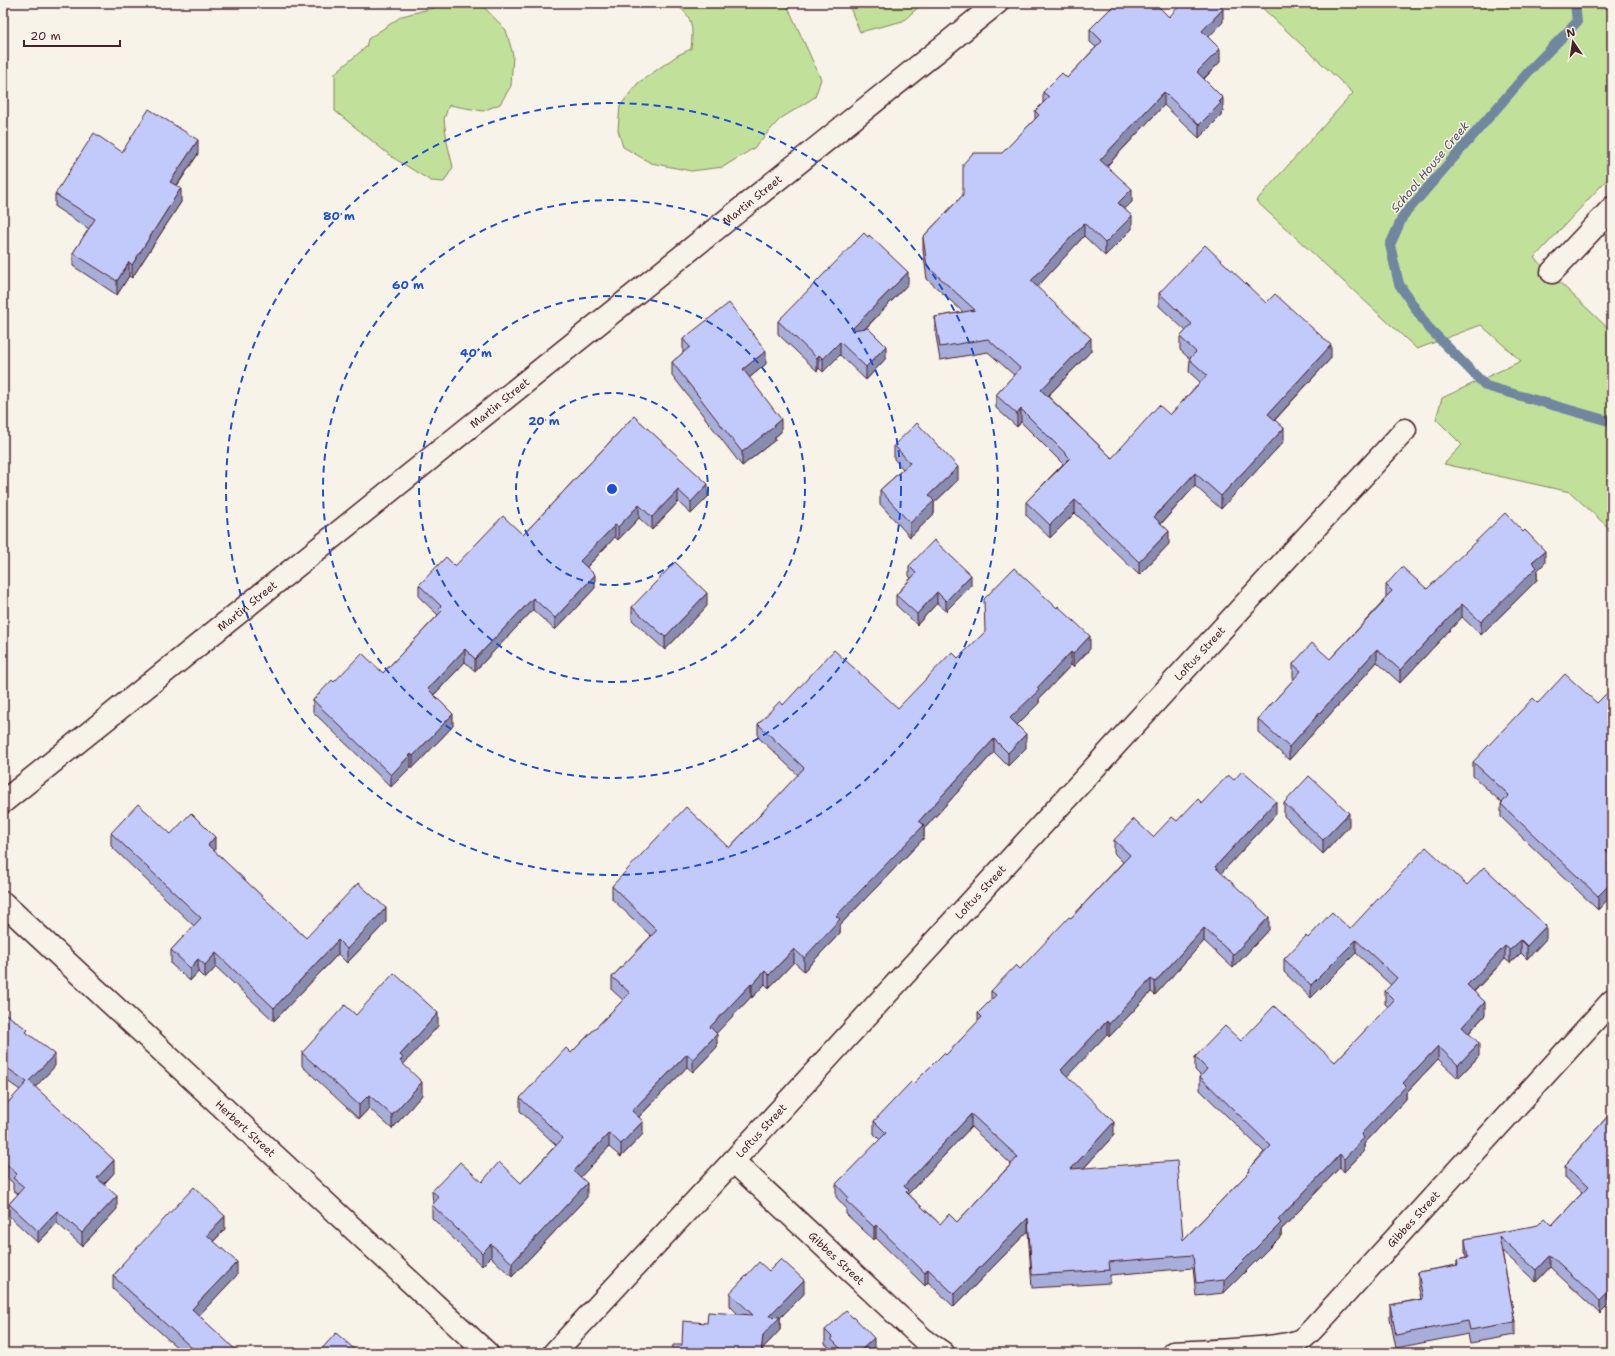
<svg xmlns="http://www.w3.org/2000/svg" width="1615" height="1356" font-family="'Shantell Sans',sans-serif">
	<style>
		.green { fill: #c1e099; stroke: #868062 }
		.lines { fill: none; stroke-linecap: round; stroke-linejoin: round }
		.stream { stroke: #71869f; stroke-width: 10 }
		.minor-casing { stroke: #4a1f2b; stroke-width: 25 }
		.minor { stroke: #f7f3e8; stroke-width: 22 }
		.wall { fill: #a7aed9; stroke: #4a1f2b; fill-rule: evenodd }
		.shaded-wall { fill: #888db0; stroke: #4a1f2b }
		.building { fill: #c2cafc; stroke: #4a1f2b; fill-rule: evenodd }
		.ring { fill: none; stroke: #1d4ed8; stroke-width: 2; stroke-dasharray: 7 5 }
		.labels { text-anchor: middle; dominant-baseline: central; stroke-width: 3; stroke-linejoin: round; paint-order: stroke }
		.street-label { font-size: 11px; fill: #4a1f2b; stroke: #f7f3e8 }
		.water-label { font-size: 12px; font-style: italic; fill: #5e5365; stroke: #f7f3e8 }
		.centre { fill: #1d4ed8; stroke: #f7f3e8; stroke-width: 2 }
		.ring-label { font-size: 12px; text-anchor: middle; font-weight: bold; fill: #1d4ed8; stroke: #f7f3e8; stroke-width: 3; stroke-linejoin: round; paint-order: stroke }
	</style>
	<rect width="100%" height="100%" fill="#f7f3e8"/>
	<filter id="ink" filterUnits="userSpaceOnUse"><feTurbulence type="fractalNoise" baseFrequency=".025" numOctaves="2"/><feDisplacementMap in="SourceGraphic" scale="8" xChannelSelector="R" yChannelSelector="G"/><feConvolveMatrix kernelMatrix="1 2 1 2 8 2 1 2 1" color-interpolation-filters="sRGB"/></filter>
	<g filter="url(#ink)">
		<path class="green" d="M453 3H480L506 30 513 55 511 86 500 104 483 111 449 105 444 119 447 142 453 167 444 182 431 181 392 157 335 111V73L366 47 368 39 402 16Z
			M672 3H786L821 79 815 97 780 119 754 148 723 167 691 171 651 163 623 147 618 130 620 106 638 83 678 55 691 49C693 28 694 14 672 3Z
			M848 3H923L903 21 860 32Z
			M1257 3H1612V174L1534 258 1612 332V531L1570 492 1444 464 1462 445 1436 419 1442 398 1521 361 1481 325 1417 349 1256 201 1353 93Z"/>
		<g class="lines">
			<path class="stream" d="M1575 3 1577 22 1530 70 1403 216 1390 245 1399 284 1427 326 1486 386 1612 422"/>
			<defs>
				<g id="minor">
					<path d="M1552 272 1612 208"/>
					<path id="s1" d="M3 802 997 3"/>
					<path id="s2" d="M3 903 487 1353"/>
					<path id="s3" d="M733 1161 923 1339 943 1353"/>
					<path id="s4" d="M554 1353 733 1161 1405 430"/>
					<path id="s5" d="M1173 1353C1197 1351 1286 1350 1302 1339 1310 1333 1317 1324 1324 1317L1612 1001"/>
				</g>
			</defs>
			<use href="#minor" class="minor-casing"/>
			<use href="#minor" class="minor"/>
		</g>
		<path class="wall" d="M1169 17 1223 22 1208 37 1220 62 1204 79 1223 111 1221 113V116L1199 138 1164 105 1107 166 1132 202 1125 209 1132 229 1105 256 1084 236 1037 287 1091 351 1048 396 1112 458 1170 415 1200 382 1189 372 1190 359 1180 350V337L1186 331 1159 306V293L1266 303 1331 358 1275 420 1284 441 1221 509 1195 486 1161 524 1169 544 1139 575 1075 513 1050 538 1026 515V502L1063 464 1021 422 1017 427 996 408V395L1014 375 988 352 940 360 935 330V317L963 312 927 279 923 250V237L1035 119V111L1043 103V92L1067 78 1096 47 1090 42V29Z
			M122 152 198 154 177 186 181 202 132 278 129 276 117 295 73 266V253L89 229 55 207V194Z
			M908 284 866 328 886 358 866 380 840 355 823 372 819 368 817 371 778 334V321Z
			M1612 303V317H1611V304Z
			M683 339 766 364 749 378 781 432 775 437V440L742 466 672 375V362L683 353Z
			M634 416 708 497 691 514 678 502 652 530 639 518 618 540 615 537 587 567 595 588 555 630 533 610 475 671 465 662 434 695 453 726 413 768 411 767 391 787 313 712V700L334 682 383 673 438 615 419 597V585L455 566 523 535Z
			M894 445 958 480 934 503V514L910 537 880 504V490L903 469 894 459Z
			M1545 563 1537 571V580L1481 635 1462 617 1400 683 1377 662 1289 760 1258 732V719L1294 679 1293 677V664L1330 659 1382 603V601L1386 597V585L1427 589Z
			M909 566 971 586 946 611 937 603 917 625 896 605V595L911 578 909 576Z
			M707 606 665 650 632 620V607Z
			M1090 649 1073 667 1071 665 1039 699V703L1017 725 1026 748 1008 766 994 752 924 829V838L840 925V933L804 971 794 962 769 988 765 984 752 998 751 997 716 1033 717 1047 693 1072 687 1067 639 1117 643 1134 621 1157 609 1147 580 1177 587 1197 512 1277 491 1257 482 1266 432 1218V1205L433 1204 432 1191 482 1182 521 1183 556 1145 520 1111V1098L571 1053 623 1000 612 990V977L651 936 612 899V886L729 848 798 775 758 737V724L783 705 898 708 958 658Z
			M1612 688 1598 910 1501 817V804L1502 803 1473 776V762L1538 703H1597Z
			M1202 803 1276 814 1221 873 1269 930 1233 968 1204 941 1155 995 1151 992 1109 1037 1107 1034 1067 1076 1114 1135 1084 1168 1183 1240 1249 1172V1169L1264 1152 1200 1090V1077L1201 1076 1195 1070V1057L1241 1041 1335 1062 1388 1007 1385 1004V991L1391 985 1356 953 1311 998 1284 972V959L1308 938 1350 929 1467 885 1546 939 1527 959 1521 953 1510 963 1505 959 1474 992 1485 1015 1469 1033 1479 1056 1458 1078 1438 1059 1406 1093V1099L1364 1144V1151L1344 1172 1340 1167 1281 1230V1236L1224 1293 1196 1296 1193 1268 1110 1275V1283L1032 1288 1028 1231 954 1307 928 1282 925 1286 876 1238 874 1240 846 1214V1208L836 1197V1184L880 1140 874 1134V1121L913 1084 946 1055 978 1022V1013L991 1000V991L1020 969 1071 918 1123 862 1114 853V840L1153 837 1177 821ZM971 1127 1011 1164 957 1222 940 1224 908 1194Z
			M1284 803 1349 826 1323 854 1284 816Z
			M111 833 171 834 215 850 214 851 306 938 386 922 347 963 338 954 274 1021 216 967 205 979 198 972 190 981 171 964V950L194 926 111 846Z
			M3 1012 28 1034 55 1066 35 1087 114 1173 104 1184 117 1209 82 1246 57 1223 38 1243 9 1216V1204L18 1194 13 1190V1183L3 1174V1108L20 1090 3 1078Z
			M356 1015 438 1026 403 1064 422 1095 392 1129 369 1108 359 1119 302 1066V1053Z
			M1608 1116 1600 1314 1550 1267 1536 1282 1502 1251 1515 1322V1335L1470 1343 1468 1334 1396 1348 1390 1318V1305L1421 1299 1418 1285V1272L1457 1265V1260L1466 1258 1465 1251V1239L1552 1225 1582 1193 1565 1178V1166L1568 1163V1161Z
			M225 1229 214 1241 237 1275 199 1315 237 1353H183L113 1289V1276L122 1266V1264Z
			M769 1271 804 1294 780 1318V1330L763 1348 682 1345 707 1323 738 1314 730 1306V1293Z
			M853 1318 874 1351 872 1353H832L831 1352V1349L825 1344V1330Z"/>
		<path class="shaded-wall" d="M1223 9V22L1202 44V31Z
			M1220 49V62L1197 85V72Z
			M1164 92V105L1100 173V160Z
			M1223 98V111L1221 113V116L1199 138V125Z
			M198 140V154L170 195V182Z
			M181 188V202L132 278V265Z
			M1132 189V202L1118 216V203Z
			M1132 216V229L1105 256V243Z
			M1084 223V236L1031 294V281Z
			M129 262V276L117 295V281Z
			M908 272V284L851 343V330Z
			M1091 338V351L1041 403V390Z
			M840 342V355L823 372V359Z
			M1331 345V358L1268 427V414Z
			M886 346V358L866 380V367Z
			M766 351V364L743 383V369Z
			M819 355V368L817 371V358Z
			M1021 409V422L1017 427V414Z
			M781 419V432L775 437V440L742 466V452Z
			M1284 428V441L1221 509V496Z
			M958 467V480L934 503V514L910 537V523L929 495Z
			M1195 473V486L1154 531V517Z
			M708 484V497L691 514V502Z
			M678 490V502L652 530V517Z
			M1075 500V513L1050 538V525Z
			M639 505V518L618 540V527Z
			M615 525V537L580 574V561Z
			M1169 531V544L1139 575V562Z
			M1545 551V563L1537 571V580L1481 635V622L1532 562Z
			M595 575V588L555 630V618Z
			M971 575V586L946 611V601Z
			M937 592V603L917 625V614Z
			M707 593V606L665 650V637Z
			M533 598V610L475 671V659Z
			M1462 604V617L1400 683V670Z
			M1090 636V649L1073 667V654Z
			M465 649V662L428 701V689Z
			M1377 649V662L1289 760V747Z
			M1071 652V665L1039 699V703L1010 732V718L1037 688Z
			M453 714V726L413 768V756Z
			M1026 734V748L1008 766V753Z
			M994 739V752L924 829V838L840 925V933L804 971V958L836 916 919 821Z
			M411 754V767L391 787V775Z
			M1276 801V814L1215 880V867Z
			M1349 813V826L1323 854V840Z
			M215 837V850L208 858V845Z
			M1612 845V859L1606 851Z
			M1612 860V873L1608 864Z
			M1612 882V895L1598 910V896Z
			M386 908V922L347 963V949Z
			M1269 917V930L1233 968V955Z
			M1546 926V939L1527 959V946Z
			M1204 928V941L1155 995V982Z
			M338 940V954L274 1021V1008Z
			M1356 940V953L1311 998V985Z
			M1521 940V953L1510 963V950Z
			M1505 946V959L1467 998V985Z
			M794 949V962L769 988V975Z
			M216 953V967L205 979V965Z
			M198 959V972L190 981V968Z
			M765 971V984L752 998V985Z
			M1151 979V992L1109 1037V1024Z
			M751 984V997L710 1040V1027Z
			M1485 1002V1015L1462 1040V1027Z
			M438 1013V1026L403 1065 400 1074V1055Z
			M1107 1021V1034L1061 1083V1070Z
			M717 1034V1047L693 1072V1059Z
			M1479 1043V1056L1458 1078V1065Z
			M1438 1046V1059L1406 1093V1099L1364 1144V1151L1344 1172V1159L1361 1134 1403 1083Z
			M55 1054V1066L29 1094V1081Z
			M687 1054V1067L632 1124V1111Z
			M422 1082V1095L392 1129V1115Z
			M369 1095V1108L359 1119V1105Z
			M971 1114V1127L908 1194V1203L904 1186Z
			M643 1121V1134L621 1157V1144Z
			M1114 1122V1135L1071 1182V1169Z
			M609 1133V1147L574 1184V1171Z
			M1340 1154V1167L1281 1230V1236L1224 1293V1280L1278 1220Z
			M114 1160V1173L97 1190V1178Z
			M587 1183V1197L512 1277V1263Z
			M117 1196V1209L82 1246V1233Z
			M57 1211V1223L38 1243V1231Z
			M225 1216V1229L207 1248V1235Z
			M1028 1218V1231L954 1307V1294Z
			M876 1225V1238L874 1240V1227Z
			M491 1244V1257L482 1266V1253Z
			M1550 1255V1267L1536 1282V1270Z
			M237 1262V1275L192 1323V1309Z
			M928 1269V1282L925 1286V1273Z
			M804 1280V1294L780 1318V1330L763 1348 762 1353H761L763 1335 769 1316Z
			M1612 1289V1302L1600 1314V1301Z
			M874 1338V1351L872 1353H858Z"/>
		<path class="building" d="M1116 3H1155L1169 17 1182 3H1217L1223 9 1202 31 1220 49 1197 72 1223 98 1219 102 1221 103 1199 125 1164 92 1100 160 1132 189 1118 203 1132 216 1105 243 1084 223 1031 281 1091 338 1041 390 1112 458 1159 405 1170 415 1207 375 1189 359 1196 352 1180 337 1192 324 1159 293 1205 245 1266 303 1275 294 1331 345 1268 414 1284 428 1221 496 1195 473 1154 517 1169 531 1139 562 1075 500 1050 525 1026 502 1070 458 1021 409 1017 414 996 395 1020 368 988 339 940 347 935 317 975 310 927 266 923 237 963 195V164L973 153H1002L1039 115 1035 111 1049 97 1043 92 1062 73 1067 78 1102 41 1090 29Z
			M149 109 198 140 170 182 181 188 132 265 129 262 117 281 73 253 95 219 55 194 94 133 122 152Z
			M864 233 868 237 869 235 908 272 851 330 868 328 886 346 866 367 840 342 823 359 819 355 817 358 778 321Z
			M729 303 766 351 743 369 781 419 774 425 775 426 742 452 672 362 690 347 683 339Z
			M634 416 708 484 691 502 678 490 652 517 639 505 618 527 615 525 580 561 595 575 555 618 533 598 475 659 465 649 428 689 453 714 413 756 411 754 391 775 313 700 332 680 334 682 362 653 383 673 442 611 439 608 441 606 419 585 446 557 455 566 503 516 523 535Z
			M917 423 958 467 929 495 934 501 910 523 880 490 910 463 894 445Z
			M1505 513 1523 532 1525 530 1545 551 1532 562 1537 567 1481 622 1462 604 1400 670 1377 649 1289 747 1258 719 1301 671 1293 664 1312 643 1330 659 1384 602 1382 601 1392 591 1386 585 1402 567 1427 589Z
			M934 540 971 575 946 601 937 592 917 614 896 595 916 573 909 566Z
			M675 562 707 593 665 637 632 607Z
			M1014 568 1057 608 1058 606 1090 636 1073 654 1071 652 1037 688 1039 690 1010 718 1026 734 1008 753 994 739 919 821 924 825 836 916 840 919 804 958 794 949 769 975 765 971 752 985 751 984 710 1027 717 1034 693 1059 687 1054 632 1111 643 1121 621 1144 609 1133 574 1171 587 1183 512 1263 491 1244 482 1253 432 1205 439 1197 432 1191 460 1162 482 1182 499 1162 521 1183 563 1138 520 1098 566 1048 571 1053 630 993 612 977 657 930 612 886 686 807 729 848 804 768 758 724 780 701 783 705 834 650 898 708 952 652 958 658 985 632 984 599Z
			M1565 674 1597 703 1612 688V845L1606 851 1612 858V860L1608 864 1612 868V882L1598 896 1501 804 1509 795 1473 762 1533 698 1538 703Z
			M1242 771 1276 801 1215 867 1269 917 1233 955 1204 928 1155 982 1151 979 1109 1024 1107 1021 1061 1070 1114 1122 1071 1169 1177 1161 1183 1240 1250 1171 1249 1169 1271 1146 1200 1077 1207 1069 1195 1057 1225 1026 1241 1041 1274 1006 1335 1062 1394 1000 1385 991 1397 978 1356 940 1311 985 1284 959 1306 936 1308 938 1332 912 1350 929 1426 847 1467 885 1484 867 1546 926 1527 946 1521 940 1510 950 1505 946 1467 985 1485 1002 1462 1027 1479 1043 1458 1065 1438 1046 1403 1083 1406 1086 1361 1134 1364 1138 1344 1159 1340 1154 1278 1220 1281 1223 1224 1280 1196 1283 1193 1255 1109 1262 1110 1270 1032 1275 1028 1218 954 1294 928 1269 925 1273 876 1225 874 1227 846 1201 849 1198 836 1184 886 1133 874 1121 911 1082 913 1084 944 1053 946 1055 982 1017 978 1013 996 995 991 991 1016 965 1020 969 1069 917 1071 918 1130 855 1114 840 1134 819 1153 837 1172 817 1177 821 1198 799 1202 803 1228 775 1234 780ZM971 1114 1018 1157 957 1222 949 1214 940 1224 906 1192 908 1190 904 1186Z
			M1309 776 1349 813 1323 840 1284 803Z
			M138 804 171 834 191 813 215 837 208 845 306 938 358 883 386 908 347 949 338 940 274 1008 216 953 205 965 198 959 190 968 171 950 201 918 111 833Z
			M394 973 438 1013 400 1055 403 1058 400 1061 422 1082 392 1115 369 1095 359 1105 302 1053 345 1005 356 1015Z
			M3 1012 28 1030 26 1032 55 1054 29 1081 114 1160 97 1178 117 1196 82 1233 57 1211 38 1231 9 1204 24 1187 13 1178 17 1174 3 1161V1108L27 1082 3 1065Z
			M1608 1116 1612 1120V1289L1600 1301 1550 1255 1536 1270 1499 1236 1515 1322 1470 1330 1468 1321 1396 1335 1390 1305 1423 1299 1418 1272 1458 1265 1457 1260 1468 1258 1465 1239 1538 1225 1545 1218 1552 1225 1588 1187 1565 1166 1569 1162 1568 1161Z
			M194 1187 225 1216 207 1235 237 1262 192 1309 237 1351 235 1353H189L193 1349 113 1276 123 1265 122 1264Z
			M781 1259 804 1280 769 1316 780 1317 763 1335 761 1353H672L673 1345H682L683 1321 707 1323 708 1312 753 1315 730 1293 759 1262 769 1271Z
			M846 1311 853 1318 854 1317 874 1338 858 1353H845L831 1339 832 1337 825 1330Z
			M336 1333 359 1353H318Z"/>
	</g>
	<g class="ring">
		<circle cx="612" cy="489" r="96"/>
		<circle cx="612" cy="489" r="193"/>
		<circle cx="612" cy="489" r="289"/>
		<circle cx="612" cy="489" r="386"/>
	</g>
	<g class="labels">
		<g class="street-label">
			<text stroke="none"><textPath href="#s1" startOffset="961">Martin Street</textPath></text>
			<text stroke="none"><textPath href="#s1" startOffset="637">Martin Street</textPath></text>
			<text stroke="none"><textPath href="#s1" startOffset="313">Martin Street</textPath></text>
			<text stroke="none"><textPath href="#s4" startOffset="952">Loftus Street</textPath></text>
			<text stroke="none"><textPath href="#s4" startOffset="628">Loftus Street</textPath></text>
			<text stroke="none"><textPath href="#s2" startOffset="331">Herbert Street</textPath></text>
			<text stroke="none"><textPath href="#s4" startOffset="304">Loftus Street</textPath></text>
			<text stroke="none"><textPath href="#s5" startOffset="294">Gibbes Street</textPath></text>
			<text stroke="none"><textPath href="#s3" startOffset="142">Gibbes Street</textPath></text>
		</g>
		<g class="water-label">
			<text transform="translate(1430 167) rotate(-50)">School House Creek</text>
		</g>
	</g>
	<circle cx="612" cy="489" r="6" class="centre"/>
	<g class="ring-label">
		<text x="339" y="220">80 m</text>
		<text x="408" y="289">60 m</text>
		<text x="476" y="357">40 m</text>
		<text x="544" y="425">20 m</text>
	</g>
	<rect width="1615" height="1356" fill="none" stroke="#f7f3e8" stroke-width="16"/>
	<rect x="8" y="8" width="1599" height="1340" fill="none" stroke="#4a1f2b" stroke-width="1.5" filter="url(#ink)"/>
	<g transform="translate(1573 42) rotate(347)" stroke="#f7f3e8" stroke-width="3" paint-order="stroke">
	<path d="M0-3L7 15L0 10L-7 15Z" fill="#4a1f2b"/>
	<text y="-6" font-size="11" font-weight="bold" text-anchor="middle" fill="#4a1f2b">N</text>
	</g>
	<path d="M24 40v6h96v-6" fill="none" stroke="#4a1f2b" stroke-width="2"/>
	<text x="30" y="40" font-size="12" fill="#4a1f2b" stroke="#f7f3e8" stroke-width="3" paint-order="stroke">20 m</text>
</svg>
